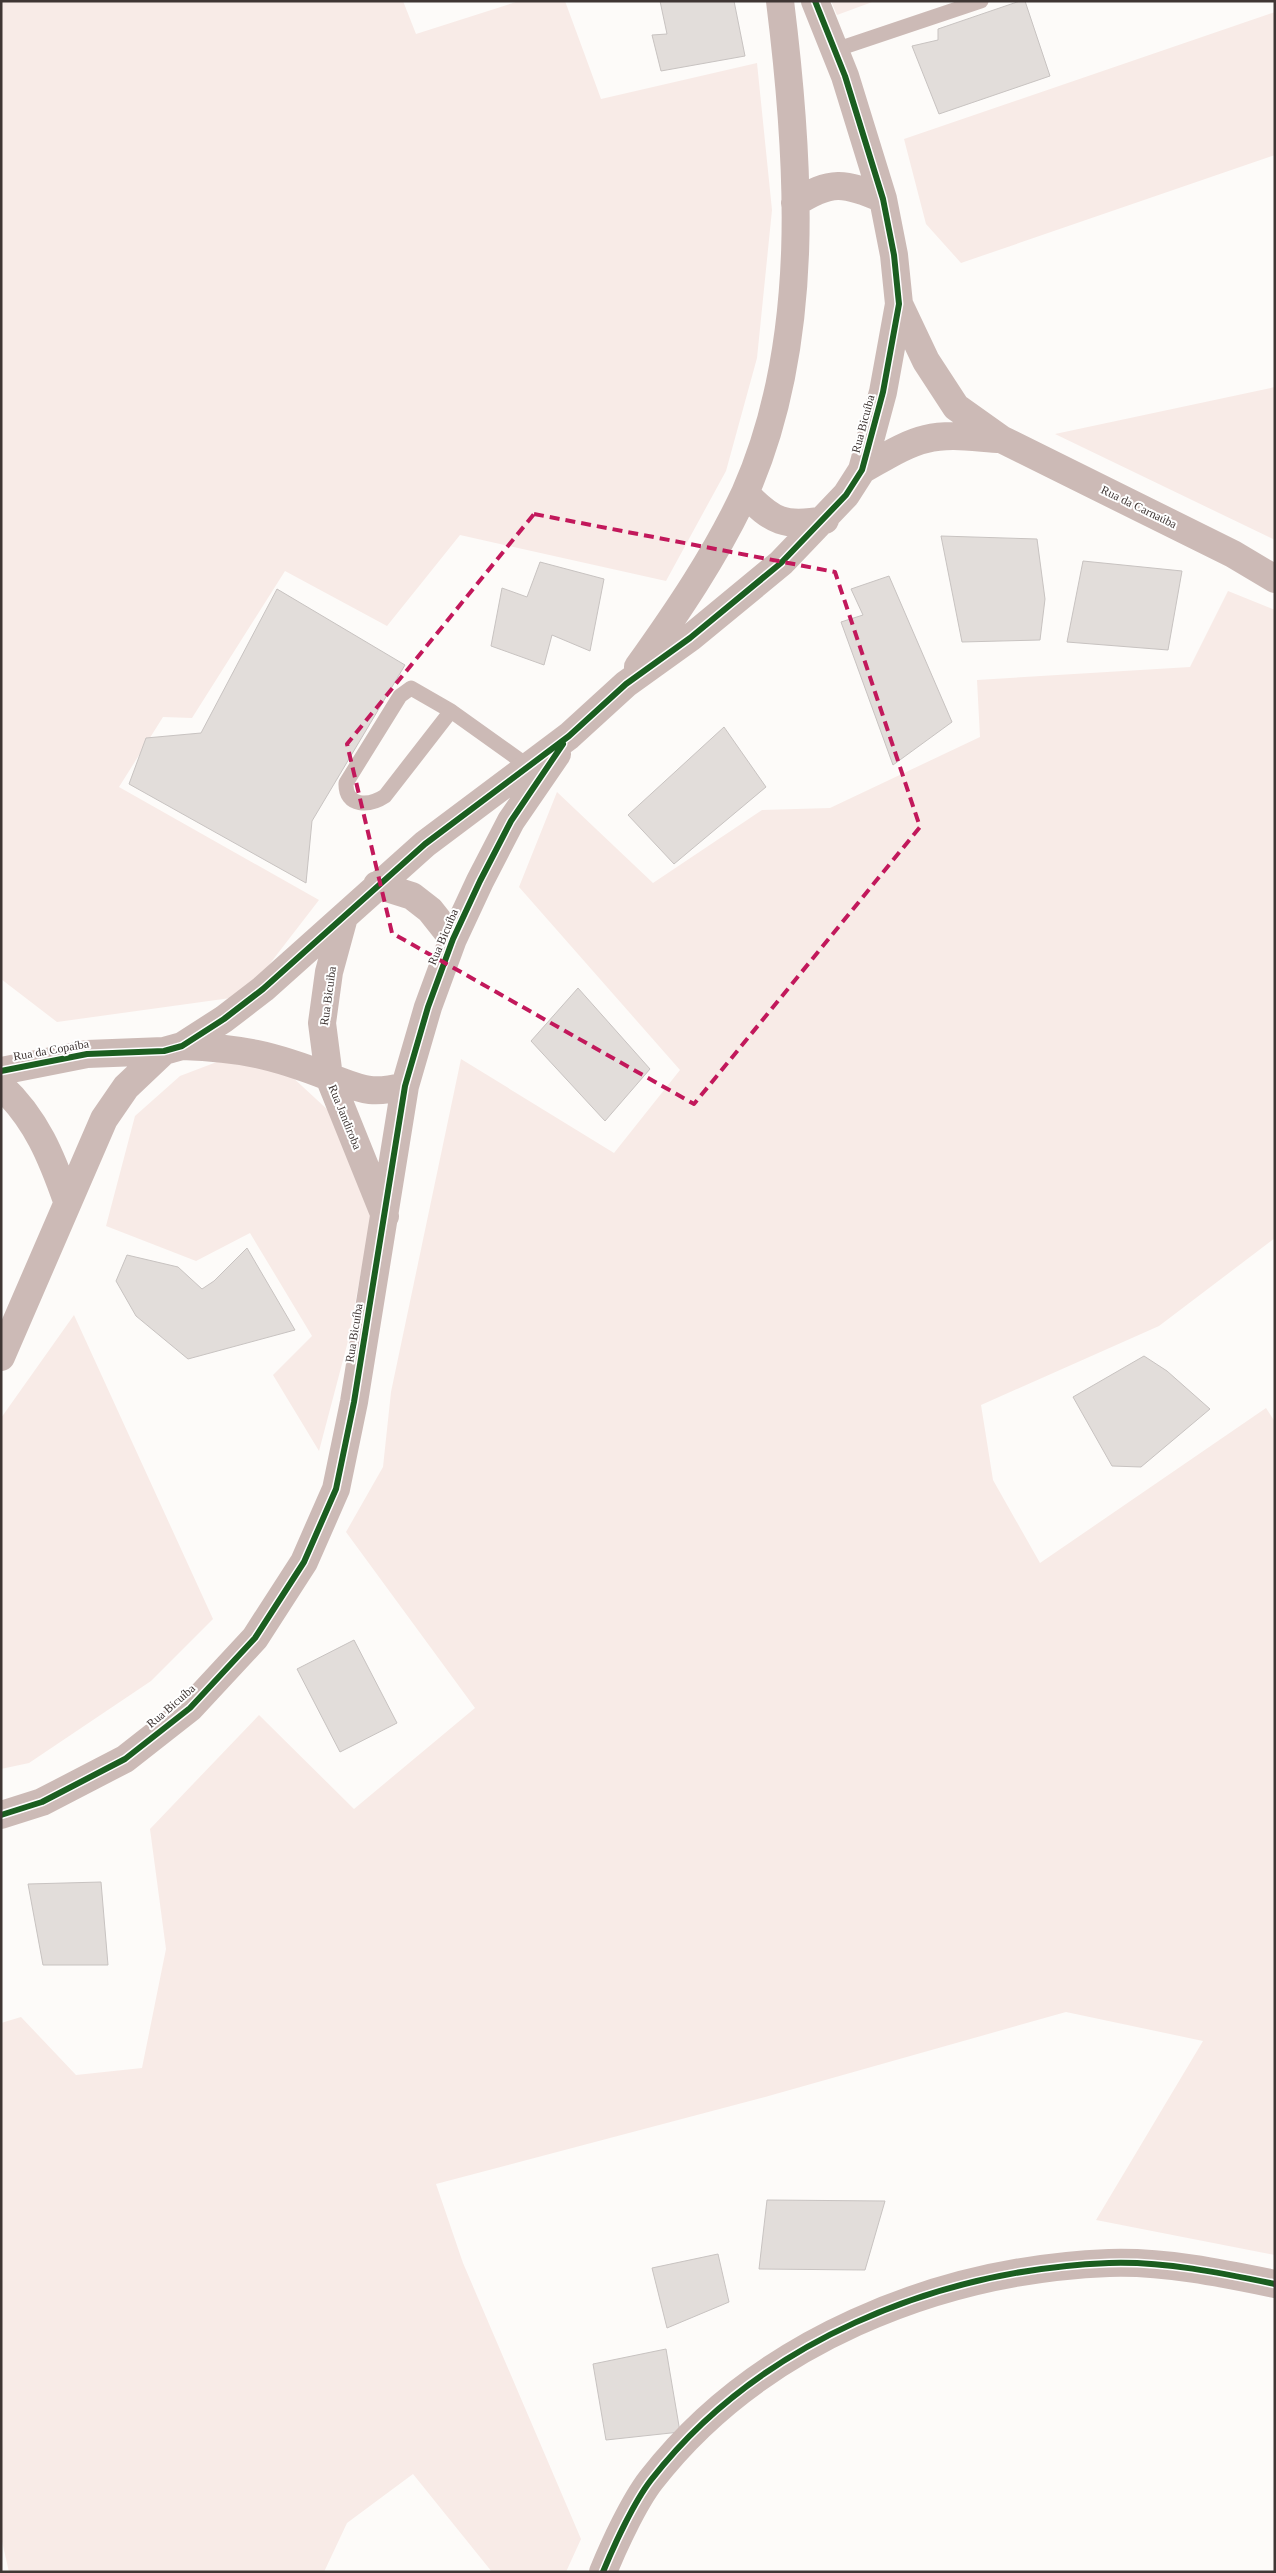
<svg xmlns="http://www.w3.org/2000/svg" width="1276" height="2573" font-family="Georgia,serif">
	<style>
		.green { fill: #f8ebe7 }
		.building { fill: #e2ddda; stroke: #c8c3c1 }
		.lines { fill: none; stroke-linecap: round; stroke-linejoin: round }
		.service { stroke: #ccbab6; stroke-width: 15 }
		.minor { stroke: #ccbab6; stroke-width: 28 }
		.cycleway-casing { stroke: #fff; stroke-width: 9 }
		.cycleway { stroke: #1b5e20; stroke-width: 6 }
		.marked { fill: none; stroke: #c2185b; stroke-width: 4; stroke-dasharray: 10 6; stroke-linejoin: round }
		.labels { text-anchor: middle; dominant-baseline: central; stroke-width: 4; stroke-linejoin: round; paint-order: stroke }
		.street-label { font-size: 12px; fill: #3f3634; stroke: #fff }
	</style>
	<rect width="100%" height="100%" fill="#fdfbf9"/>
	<path class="green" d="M1 1H403L416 34 519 1H565L601 99 757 63 772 210 757 358 726 471 666 581 460 535 387 626 285 571 192 718 163 717 119 787 319 900 245 996 57 1022 1 979Z
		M831 1H875L837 15Z
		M1275 12V155L961 263 926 224 904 139Z
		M1275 387V540L1055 434Z
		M1228 591 1275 610V1238L1159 1326 981 1405 993 1480 1040 1563 1266 1408 1275 1422V2255L1096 2220 1203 2041 1066 2012 765 2097 436 2184 463 2263 581 2539 566 2572H492L413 2474 347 2523 324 2572H9L1 2537V2023L21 2017 76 2075 142 2068 166 1949 150 1829 259 1715 354 1809 475 1708 346 1532 383 1467 391 1392 461 1059 614 1153 680 1070 519 887 557 792 653 883 762 810 830 808 980 737 977 680 1190 667Z
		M222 1060 289 1074 342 1123 374 1205 347 1345 319 1451 273 1375 312 1336 250 1233 196 1261 106 1226 135 1116 180 1076Z
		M74 1315 213 1619 151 1681 29 1763 1 1769V1418Z"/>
	<path class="building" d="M660 1H734L745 56 661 71 652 35 667 34Z
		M1020 1H1025L1050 76 939 114 912 46 938 40V29Z
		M941 536 1037 539 1045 599 1040 640 962 642Z
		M1083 561 1182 571 1168 650 1067 642Z
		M540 562 604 579 590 651 552 635 544 665 491 646 502 588 527 597Z
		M889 576 952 722 893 765 841 622 863 615 851 589Z
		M277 589 405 665 312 821 306 883 129 784 146 738 201 733Z
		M724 727 766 787 674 864 628 815Z
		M578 988 650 1069 605 1121 531 1041Z
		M247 1248 295 1330 188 1359 136 1316 116 1281 127 1255 178 1267 202 1289 214 1281Z
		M1144 1356 1167 1371 1210 1409 1141 1467 1112 1466 1073 1397Z
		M354 1640 397 1723 340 1752 297 1669Z
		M101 1882 108 1965H43L28 1884Z
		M767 2200 885 2201 865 2270 759 2269Z
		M718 2254 729 2302 667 2328 652 2268Z
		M666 2349 680 2432 606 2440 593 2364Z"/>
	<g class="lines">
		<path class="service" d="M835 50 981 1
			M451 711 385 796C370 806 345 808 346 783L400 696 411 688 451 711 528 766"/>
		<path class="minor" d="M795 203C831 180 844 182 883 199
			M899 304 926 361 956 407 1001 439 1233 554 1275 579
			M862 470C882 459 904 444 926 439 950 433 977 438 1001 439
			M745 493C773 522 784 527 825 520
			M638 667C678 611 716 555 745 493 812 342 800 161 780 1
			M377 885 412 896 430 910 453 939
			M344 917 329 972 322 1023 329 1077C362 1089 369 1095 405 1086
			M182 1046C241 1048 273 1055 329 1077L385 1216
			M1 1071 87 1054 164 1051 182 1046 224 1019 263 989 425 844 569 736 626 684 690 638 781 563 846 495 862 470 883 392 899 304 894 255 883 199 845 76 815 1
			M1 1086C36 1118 52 1158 67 1201
			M1 1357 104 1119 126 1087 164 1051
			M1 1815 42 1802 125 1759 190 1708 255 1638 304 1562 336 1489 354 1402 405 1086 428 1007 453 939 480 881 511 821 557 754
			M603 2572C614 2545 634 2502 651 2480 758 2342 937 2270 1109 2263 1163 2261 1222 2273 1275 2284"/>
		<defs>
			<path id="cycleway" d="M1 1071 87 1054 164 1051 182 1046 224 1019 263 989 425 844 569 736 626 684 690 638 781 563 846 495 862 470 883 392 899 304 894 255 883 199 845 76 815 1
				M1 1815 42 1802 125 1759 190 1708 255 1638 304 1562 336 1489 354 1402 405 1086 428 1007 453 939 480 881 511 821 563 744
				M603 2572C614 2545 634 2502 651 2480 758 2342 937 2270 1109 2263 1163 2261 1222 2273 1275 2284"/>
		</defs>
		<use href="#cycleway" class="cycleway-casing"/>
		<use href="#cycleway" class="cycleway"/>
	</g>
	<path class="marked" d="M534 514 835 572 920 827 694 1104 392 933 347 744Z"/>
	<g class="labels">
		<g class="street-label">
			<text transform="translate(863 424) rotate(-75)">Rua Bicuíba</text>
			<text transform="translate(1139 507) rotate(26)">Rua da Carnaúba</text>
			<text transform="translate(443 937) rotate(-67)">Rua Bicuíba</text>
			<text transform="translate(328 996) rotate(-82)">Rua Bicuiba</text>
			<text transform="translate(51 1050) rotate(-10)">Rua da Copaíba</text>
			<text transform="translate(345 1117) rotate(68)">Rua Jandiroba</text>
			<text transform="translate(354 1333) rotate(-81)">Rua Bicuíba</text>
			<text transform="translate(171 1706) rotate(-41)">Rua Bicuíba</text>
		</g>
	</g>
	<rect width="1276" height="2573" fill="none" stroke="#3f3634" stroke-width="5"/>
</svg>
